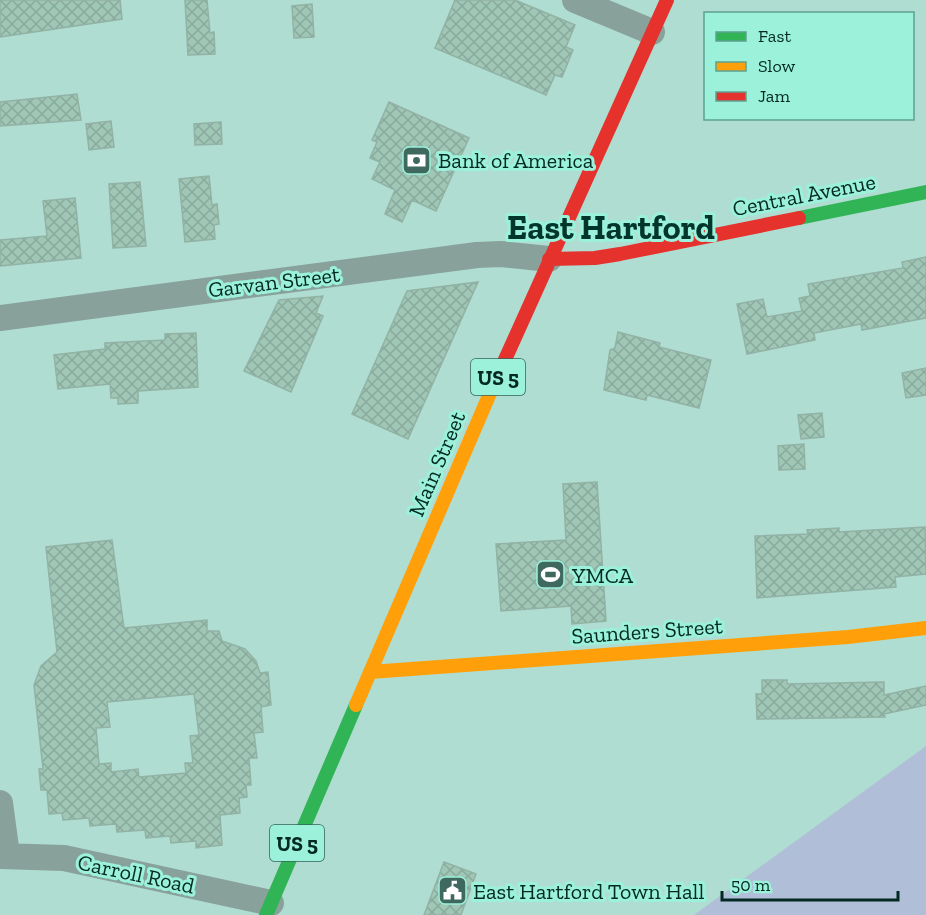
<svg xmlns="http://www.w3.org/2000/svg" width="926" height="915" font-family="'Zilla Slab',serif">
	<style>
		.park { fill: #b1bed8 }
		.building { fill: url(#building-cross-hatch); stroke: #91b2a5; stroke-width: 1.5; fill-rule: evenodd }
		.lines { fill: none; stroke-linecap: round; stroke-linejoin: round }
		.street { stroke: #88a19b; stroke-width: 26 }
		.fast { stroke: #30b455; stroke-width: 14 }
		.slow { stroke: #ff9f0a; stroke-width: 14 }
		.jam { stroke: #e5322d; stroke-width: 14 }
		.labels { text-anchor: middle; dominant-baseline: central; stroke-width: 6; stroke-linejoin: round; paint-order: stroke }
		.shield { fill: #9bf1da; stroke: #316559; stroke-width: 1.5 }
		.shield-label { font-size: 21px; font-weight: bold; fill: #032922 }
		.poi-label { font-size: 22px; fill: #032922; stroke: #9bf1da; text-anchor: start }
		.street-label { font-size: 22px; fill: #032922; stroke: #9bf1da }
		.town-label { font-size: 34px; font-weight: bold; fill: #02352b; stroke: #9bf1da }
	</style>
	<defs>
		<pattern id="building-cross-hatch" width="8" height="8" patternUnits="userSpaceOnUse" patternTransform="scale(1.5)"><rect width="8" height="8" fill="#a0c6b6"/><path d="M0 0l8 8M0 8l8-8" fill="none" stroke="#88aa9c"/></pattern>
	</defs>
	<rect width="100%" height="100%" fill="#afddd1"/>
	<path class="park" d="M926 746V915H694Z"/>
	<path class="building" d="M0 0H120L122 19 0 37Z
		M185 0H207L210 33 214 32 215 54 188 55Z
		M455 0H515L575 25 566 47 573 50 562 77 555 75 546 95 435 48Z
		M312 4 314 37 294 38 292 6Z
		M77 94 81 120 0 126V102Z
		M389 102 469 138 436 211 412 200 402 222 385 214 395 190 372 179 380 162 370 158 377 142 372 140Z
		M111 121 114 147 89 150 86 124Z
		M221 122 222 144 195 145 194 124Z
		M209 176 212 205 217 204 219 224 214 225 215 239 185 242 179 179Z
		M140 182 146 246 113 248 109 184Z
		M75 198 81 258 0 266V240L47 236 43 201Z
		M926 257V318L862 330 861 324 814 333 815 340 747 354 737 304 763 299 767 317 802 311 799 298 810 296 808 284 903 268 902 262Z
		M478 282 408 439 352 414 407 291Z
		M323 296 316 313 323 316 291 392 244 371 279 300Z
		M618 332 660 343 659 347 711 360 699 408 647 395 646 400 604 390 610 350 615 348Z
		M196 333 198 387 138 391V403L118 404V398H111L110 384 58 389 54 355 105 349V343L165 340V334Z
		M926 368V395L906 398 902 373Z
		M822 413 824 437 801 439 798 415Z
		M804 444 805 469 779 470 778 446Z
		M597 482 606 621 572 624 571 606 501 611 496 544 566 540 563 484Z
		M925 527 926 574 895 577 896 587 757 598 755 536 808 534 807 530 839 528V532Z
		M112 540 124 628 207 620V631H219L222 641 245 649 256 661 260 673 268 672 271 705 261 707 263 732 254 733 257 758H249L251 785H246L247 797 239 798 240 813 220 815 222 845 196 848V841L171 843 170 836 146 838 145 830 117 832 116 824 90 826 89 818 63 820 62 813 49 814 47 790H41L39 769H43L34 685 41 666 57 652 46 547ZM194 694 199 735 190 736 193 763H185L186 773 139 777 138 769 111 772V763L99 764 96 728 110 727 107 702Z
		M762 680H787V684L884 682V695L926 686V705L884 714 885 717 757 719 756 694H762Z
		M444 862 476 874 461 915H424Z"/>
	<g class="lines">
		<path class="street" d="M575 0 652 32
			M0 318 477 255 501 254 549 259
			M0 803 7 855
			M0 856 64 858 271 903"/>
		<path class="fast" d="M799 218 926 192
			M266 915 356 705"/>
		<path class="slow" d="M370 672 848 637 926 628
			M356 705 494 384"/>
		<path class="jam" d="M549 259 595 258 620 254 799 218
			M494 384 667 0"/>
	</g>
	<defs>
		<symbol id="bank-square" viewBox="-11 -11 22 22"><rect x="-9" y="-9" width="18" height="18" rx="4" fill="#3f685f" stroke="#9bf1da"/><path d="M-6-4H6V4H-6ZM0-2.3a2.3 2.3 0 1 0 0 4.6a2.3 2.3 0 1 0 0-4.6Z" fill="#fff"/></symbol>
		<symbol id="stadium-square" viewBox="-11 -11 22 22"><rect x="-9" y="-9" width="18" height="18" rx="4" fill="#3f685f" stroke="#9bf1da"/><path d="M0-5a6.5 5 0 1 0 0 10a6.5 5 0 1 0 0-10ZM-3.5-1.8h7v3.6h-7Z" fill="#fff"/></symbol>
		<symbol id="civic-square" viewBox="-11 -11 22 22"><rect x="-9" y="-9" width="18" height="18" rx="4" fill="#3f685f" stroke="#9bf1da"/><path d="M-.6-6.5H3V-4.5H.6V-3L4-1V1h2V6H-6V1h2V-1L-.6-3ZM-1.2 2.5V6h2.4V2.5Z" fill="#fff"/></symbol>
	</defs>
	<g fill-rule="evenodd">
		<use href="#bank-square" x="400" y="144" width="33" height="33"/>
		<use href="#stadium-square" x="534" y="558" width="33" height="33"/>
		<use href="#civic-square" x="436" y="874" width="33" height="33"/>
	</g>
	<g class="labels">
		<g class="shield">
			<rect x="471" y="359" width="54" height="36" rx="4.5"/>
			<rect x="270" y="825" width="54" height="36" rx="4.5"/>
		</g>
		<g class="shield-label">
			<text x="498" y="377">US 5</text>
			<text x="297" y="843">US 5</text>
		</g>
		<g class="poi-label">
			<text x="438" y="160">Bank of America</text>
			<text x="572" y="575">YMCA</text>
			<text x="473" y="891">East Hartford Town Hall</text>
		</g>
		<g class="street-label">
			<text transform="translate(804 195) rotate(-11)">Central Avenue</text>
			<text transform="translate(274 282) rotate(-7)">Garvan Street</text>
			<text transform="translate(437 464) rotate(-67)">Main Street</text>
			<text transform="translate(647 631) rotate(-4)">Saunders Street</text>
			<text transform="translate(136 874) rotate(12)">Carroll Road</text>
		</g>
		<g class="town-label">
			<text x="611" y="227">East Hartford</text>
		</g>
	</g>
	<rect x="704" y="12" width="210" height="108" fill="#9bf1da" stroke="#5ea190" stroke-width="1.5"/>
	<rect x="716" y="32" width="30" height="9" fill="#30b455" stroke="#5ea190" stroke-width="1.5"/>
	<text x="758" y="42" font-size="18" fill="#032922">Fast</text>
	<rect x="716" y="62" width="30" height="9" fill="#ff9f0a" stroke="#5ea190" stroke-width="1.5"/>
	<text x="758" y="72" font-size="18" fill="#032922">Slow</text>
	<rect x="716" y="92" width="30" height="9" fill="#e5322d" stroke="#5ea190" stroke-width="1.5"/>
	<text x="758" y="102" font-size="18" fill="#032922">Jam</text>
	<path d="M722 891v9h176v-9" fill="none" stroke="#032922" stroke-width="3"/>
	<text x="731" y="891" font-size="18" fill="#032922" stroke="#9bf1da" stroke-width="4.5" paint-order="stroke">50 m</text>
</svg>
